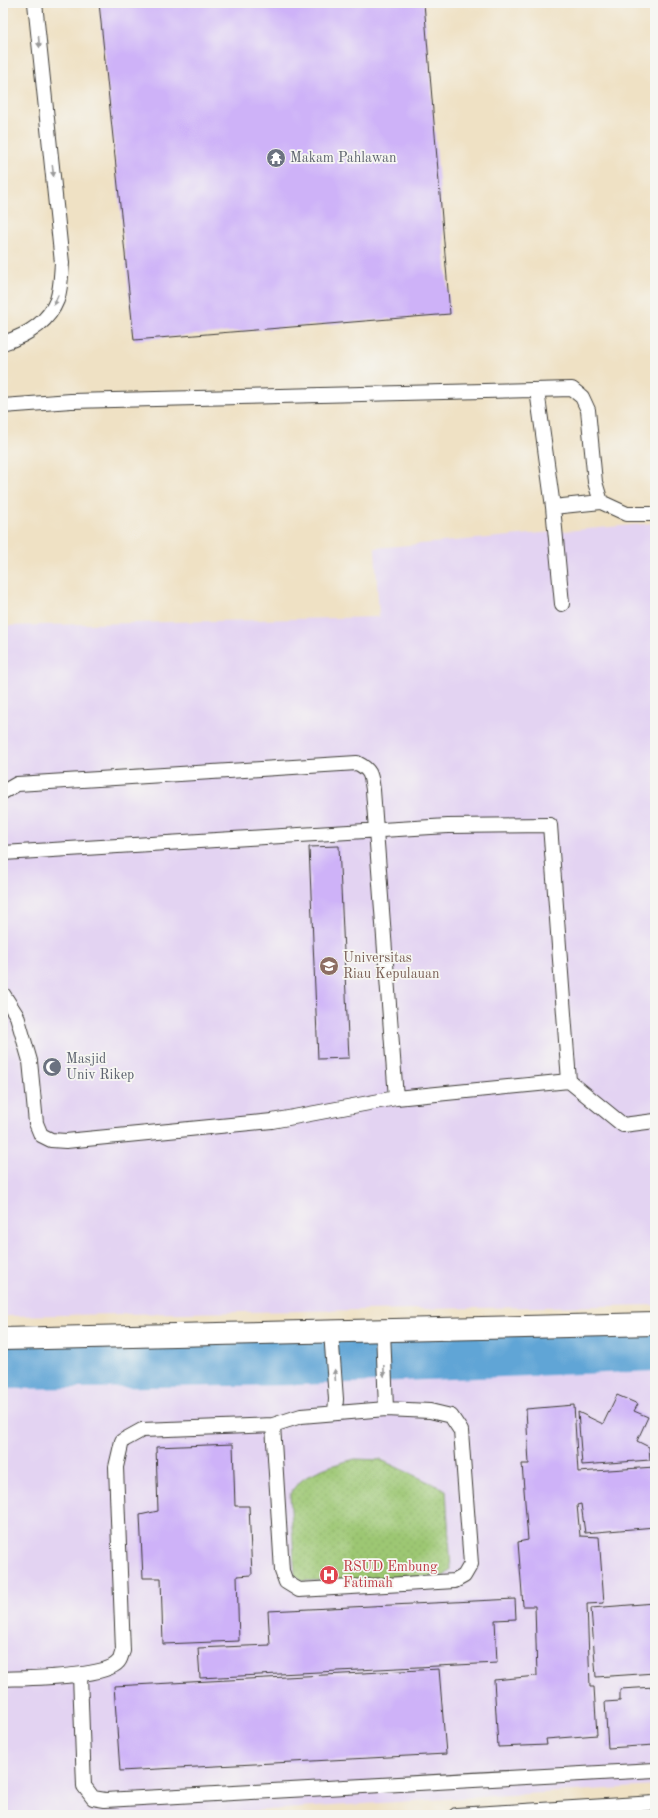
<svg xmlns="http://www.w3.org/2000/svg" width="658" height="1818" font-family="'Old Standard TT',serif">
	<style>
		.built { fill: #e3d3f2 }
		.grass { fill: url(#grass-dots); stroke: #5c7248 }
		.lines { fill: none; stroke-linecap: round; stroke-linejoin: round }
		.river { stroke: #61a5d6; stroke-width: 48 }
		.building { fill: #ceb2f8 }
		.lane-casing { stroke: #3c3a35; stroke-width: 16 }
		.street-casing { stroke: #3c3a35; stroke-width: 24 }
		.lane { stroke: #fff; stroke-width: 14 }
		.street { stroke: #fff; stroke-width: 22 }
		.oneway { fill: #999 }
		.labels { text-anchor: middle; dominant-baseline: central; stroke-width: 3.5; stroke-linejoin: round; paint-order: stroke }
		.worship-label { font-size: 14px; fill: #5b616d; stroke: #f6f6f2; text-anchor: start }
		.education-label { font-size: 14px; fill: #785e54; stroke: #f6f6f2; text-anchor: start }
		.health-label { font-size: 14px; fill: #be3a42; stroke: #f6f6f2; text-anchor: start }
	</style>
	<defs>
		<pattern id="grass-dots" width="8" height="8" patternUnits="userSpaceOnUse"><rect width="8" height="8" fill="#9dc773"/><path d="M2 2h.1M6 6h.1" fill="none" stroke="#87aa63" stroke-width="1.8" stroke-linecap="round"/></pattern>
	</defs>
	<rect width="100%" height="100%" fill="#f6f6f2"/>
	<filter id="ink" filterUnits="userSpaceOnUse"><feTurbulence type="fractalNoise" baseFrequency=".025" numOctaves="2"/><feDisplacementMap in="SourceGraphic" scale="8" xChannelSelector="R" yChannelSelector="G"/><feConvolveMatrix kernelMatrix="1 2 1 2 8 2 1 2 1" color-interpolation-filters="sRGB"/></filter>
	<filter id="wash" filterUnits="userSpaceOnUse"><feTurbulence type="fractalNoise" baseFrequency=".012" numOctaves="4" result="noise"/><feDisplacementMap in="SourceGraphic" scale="16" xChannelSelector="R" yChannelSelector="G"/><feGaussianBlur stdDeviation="0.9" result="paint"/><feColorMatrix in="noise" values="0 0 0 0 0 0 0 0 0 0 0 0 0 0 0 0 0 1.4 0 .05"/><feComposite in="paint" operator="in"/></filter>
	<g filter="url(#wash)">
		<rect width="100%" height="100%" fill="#efe1c4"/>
		<path class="built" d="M655 523V1305L3 1316V626L379 617 375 548Z
			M655 1343V1786L188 1815H3V1364Z"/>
		<path class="grass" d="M355 1459 381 1460 446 1490 451 1570 444 1576 302 1581 295 1575 290 1494C302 1472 333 1465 355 1459Z"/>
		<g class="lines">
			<path class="river" d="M3 1365 298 1361 655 1347"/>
		</g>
		<g id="blocks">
			<path class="building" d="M99 3H424L450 314 134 340Z
				M339 846 349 1058 318 1059 309 847Z
				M617 1395 638 1404 634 1411 648 1417 637 1441 649 1447 650 1460 582 1465 578 1412 603 1424Z
				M574 1405 578 1472 655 1467V1527L585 1533 581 1504 577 1505 580 1536 599 1537 604 1603 587 1604 590 1687H594L597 1735 546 1739 547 1745 498 1747 494 1680 537 1676 535 1606H523L518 1542 528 1540 522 1464H529L526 1409Z
				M233 1444 235 1506H249L252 1575 237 1576 239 1641 163 1644 161 1578H143L140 1515 158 1511 156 1447Z
				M515 1599 516 1619 495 1620 497 1663 200 1678 198 1648 270 1645 268 1611Z
				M655 1603V1673L596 1677 591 1608Z
				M439 1669 446 1754 120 1771 114 1686Z
				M655 1687V1745L608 1748 605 1702 620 1701V1689Z"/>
		</g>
	</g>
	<g filter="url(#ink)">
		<use href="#blocks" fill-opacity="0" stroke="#3c3a35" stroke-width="1"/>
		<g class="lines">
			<defs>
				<path id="lane" d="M3 343C25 336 48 323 57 300 61 288 61 275 62 263L35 3
					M537 390 553 507 601 502
					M3 406 71 401 572 389 582 397 588 410 595 482 601 502 627 514H655
					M553 507 562 604
					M3 792 17 784 357 763C371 770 371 775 373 790L396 1098
					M3 853 448 826 550 825 569 1081 623 1125 655 1121
					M3 994 17 1016 30 1061 36 1123 41 1135 51 1140 66 1141 272 1121 396 1098 569 1081
					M383 1330 386 1409
					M331 1332 336 1399 335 1413
					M386 1409 430 1411 451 1416 461 1431 471 1564 464 1576 455 1581 299 1590 286 1582 282 1571 273 1425 301 1416Z
					M80 1675 84 1786 93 1798 105 1800 655 1770
					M3 1679C25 1678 105 1678 118 1662 121 1660 121 1654 123 1651L116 1467 122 1441 142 1430 273 1425
					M456 1815 655 1803"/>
				<path id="street" d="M3 1339 655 1324"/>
			</defs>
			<use href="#lane" class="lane-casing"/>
			<use href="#street" class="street-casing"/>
			<use href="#lane" class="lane"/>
			<use href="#street" class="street"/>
		</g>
		<defs><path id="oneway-solid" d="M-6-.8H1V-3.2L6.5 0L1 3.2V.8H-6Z"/></defs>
		<g class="oneway">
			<use href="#oneway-solid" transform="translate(39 42) rotate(84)"/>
			<use href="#oneway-solid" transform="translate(53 171) rotate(84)"/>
			<use href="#oneway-solid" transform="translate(56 300) rotate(113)"/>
			<use href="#oneway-solid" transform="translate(384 1371) rotate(88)"/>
			<use href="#oneway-solid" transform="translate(335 1375) rotate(-94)"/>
		</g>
	</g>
	<defs>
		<symbol id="temple-disc" viewBox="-11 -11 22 22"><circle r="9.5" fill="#6b7280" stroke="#f6f6f2"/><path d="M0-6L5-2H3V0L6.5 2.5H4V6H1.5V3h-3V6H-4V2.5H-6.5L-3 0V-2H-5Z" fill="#fff"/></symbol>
		<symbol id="university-disc" viewBox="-11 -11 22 22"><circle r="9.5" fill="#8d6e63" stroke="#f6f6f2"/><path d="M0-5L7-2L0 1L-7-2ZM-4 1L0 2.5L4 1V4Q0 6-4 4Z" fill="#fff"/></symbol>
		<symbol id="mosque-disc" viewBox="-11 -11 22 22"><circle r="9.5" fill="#6b7280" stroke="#f6f6f2"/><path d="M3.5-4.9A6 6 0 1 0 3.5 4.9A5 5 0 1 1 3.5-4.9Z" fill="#fff"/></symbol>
		<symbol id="hospital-disc" viewBox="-11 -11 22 22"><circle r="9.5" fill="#e0444e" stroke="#f6f6f2"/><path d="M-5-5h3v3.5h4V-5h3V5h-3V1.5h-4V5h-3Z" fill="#fff"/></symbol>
	</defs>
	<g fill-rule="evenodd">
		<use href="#temple-disc" x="265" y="147" width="22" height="22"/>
		<use href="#university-disc" x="318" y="955" width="22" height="22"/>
		<use href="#mosque-disc" x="41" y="1056" width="22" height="22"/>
		<use href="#hospital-disc" x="318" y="1564" width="22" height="22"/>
	</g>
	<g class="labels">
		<g class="worship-label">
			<text x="290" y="158">Makam Pahlawan</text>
			<text x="66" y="1059">Masjid<tspan x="66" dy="16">Univ Rikep</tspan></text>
		</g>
		<g class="education-label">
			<text x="343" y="958">Universitas<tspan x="343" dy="16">Riau Kepulauan</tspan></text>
		</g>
		<g class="health-label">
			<text x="343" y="1567">RSUD Embung<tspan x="343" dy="16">Fatimah</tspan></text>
		</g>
	</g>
	<rect width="658" height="1818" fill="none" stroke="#f6f6f2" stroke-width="16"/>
</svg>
